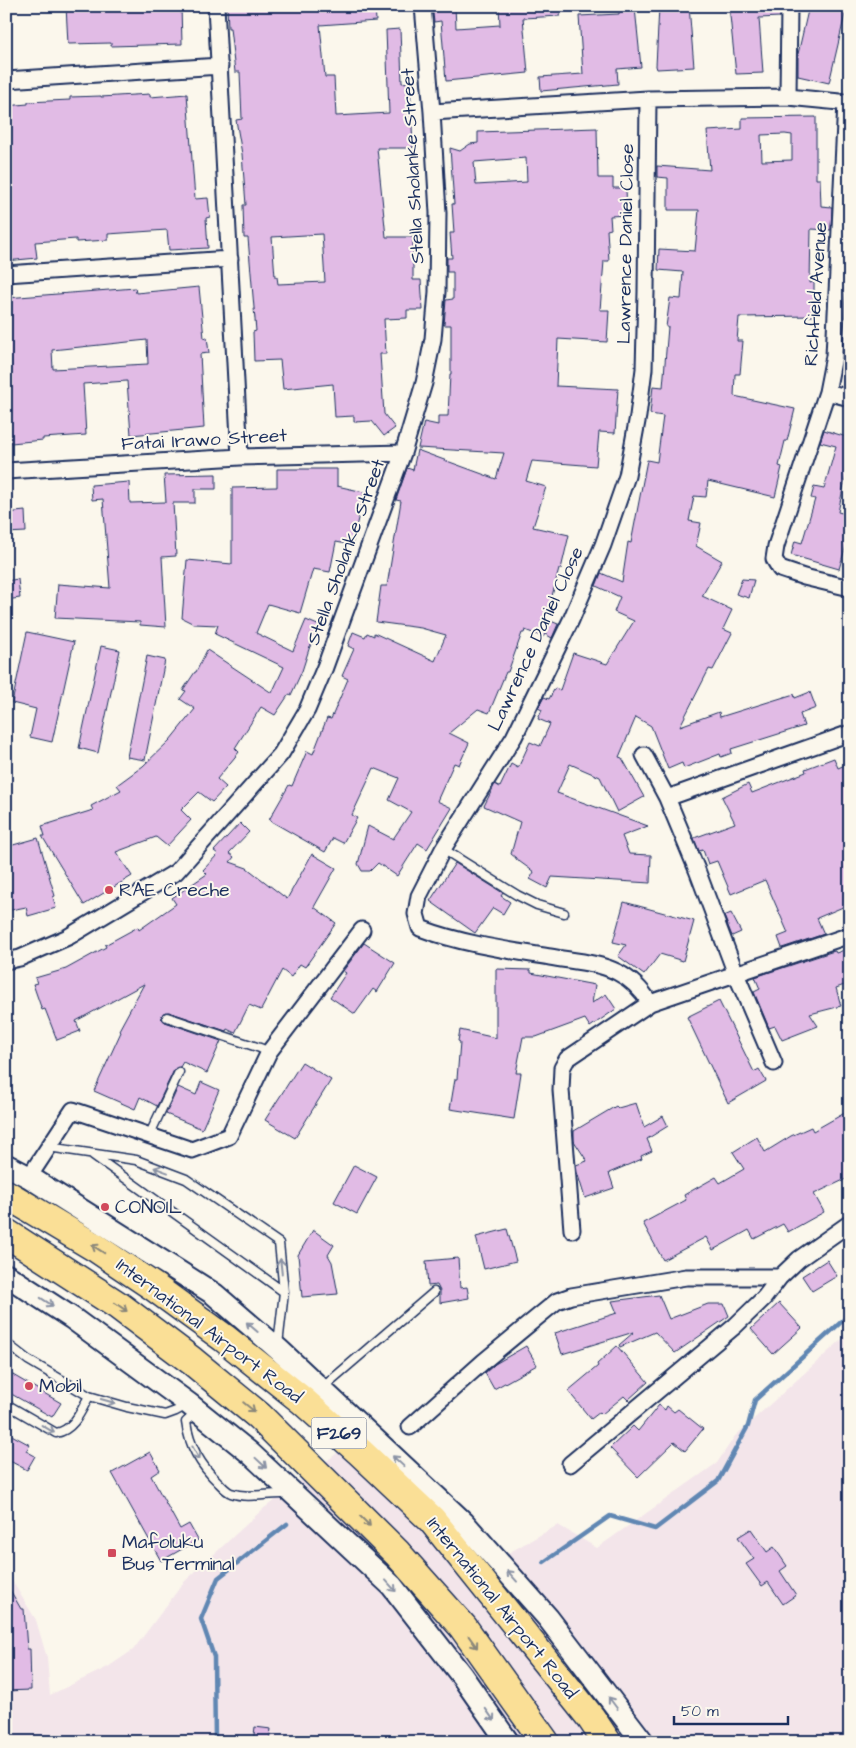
<svg xmlns="http://www.w3.org/2000/svg" width="856" height="1748" font-family="'Architects Daughter',sans-serif">
	<style>
		.built { fill: #f3e5ea }
		.lines { fill: none; stroke-linecap: round; stroke-linejoin: round }
		.stream { stroke: #6187b3; stroke-width: 4.5 }
		.building { fill: #e1bbe5; stroke: #1b2f5e; fill-rule: evenodd }
		.service-casing { stroke: #1b2f5e; stroke-width: 11 }
		.minor-casing { stroke: #1b2f5e; stroke-width: 19 }
		.secondary-casing { stroke: #1b2f5e; stroke-width: 25 }
		.motorway-casing { stroke: #1b2f5e; stroke-width: 31 }
		.service { stroke: #fbf7ec; stroke-width: 8 }
		.minor { stroke: #fbf7ec; stroke-width: 15 }
		.secondary { stroke: #fbf7ec; stroke-width: 21 }
		.motorway { stroke: #fadf96; stroke-width: 28 }
		.oneway { stroke: #8b93a5 }
		.oneway2 { stroke: #8a877a }
		.poi-dot { fill: #d1495b; stroke: #fbf7ec; stroke-width: 2 }
		.labels { text-anchor: middle; dominant-baseline: central; stroke-width: 4; stroke-linejoin: round; paint-order: stroke }
		.shield { fill: #fbf7ec; stroke: #5e6b89; stroke-width: 1 }
		.shield-label { font-size: 18px; font-weight: bold; fill: #1b2f5e }
		.street-label { font-size: 19px; fill: #1b2f5e; stroke: #fbf7ec }
		.poi-label { font-size: 19px; fill: #1b2f5e; stroke: #fbf7ec; text-anchor: start }
	</style>
	<rect width="100%" height="100%" fill="#fbf7ec"/>
	<filter id="ink" filterUnits="userSpaceOnUse"><feTurbulence type="fractalNoise" baseFrequency=".02" numOctaves="2"/><feDisplacementMap in="SourceGraphic" scale="10" xChannelSelector="R" yChannelSelector="G"/><feConvolveMatrix kernelMatrix="1 2 1 2 8 2 1 2 1" color-interpolation-filters="sRGB"/></filter>
	<g filter="url(#ink)">
		<path class="built" d="M850 1332V1742H6V1571L36 1620 47 1658 50 1695 108 1667 133 1650 184 1582 263 1509 361 1435 485 1566 558 1525 597 1548 717 1463 735 1436Z"/>
		<g class="lines">
			<path class="stream" d="M544 1562 610 1516 655 1529 718 1481 748 1426 755 1400 850 1314
				M215 1742 214 1657 201 1619 218 1578 287 1524"/>
		</g>
		<path class="building" d="M66 6H181L182 44 111 46V43L68 44Z
			M227 6H375L376 21 320 25 325 77H334L336 116 389 113 386 30 400 29 402 83 410 82 413 148H377L386 237H413V280H421L423 310H407V318L384 319 386 354H380L384 414 395 428 384 436 372 421 354 422V416L335 417 333 384 283 389 280 360 254 361 253 332 256 331 248 238H244L243 205H246L242 154 236 120 242 119 240 72H235L230 28H228ZM322 234 325 282 278 284 277 277H275L272 237Z
			M432 6H455L456 28 500 25 499 6H559L560 16 523 18 528 73 446 81 441 21 434 22Z
			M689 6 694 67 657 69 656 66 659 7Z
			M729 6H780V17L759 18 763 73 736 74Z
			M809 6H847L829 83 798 76V54Z
			M635 8 641 67 617 69 618 84 541 91 540 77 583 74 579 16 619 14V9Z
			M150 94V97L187 94 195 199 208 198 210 217 206 218 208 248 169 250 167 230 108 234V240L76 242V239L35 242 37 258 6 261V154H9L6 106 28 104V102L70 100V97L101 96V97Z
			M816 117V179H820L821 206 832 207 831 230 811 229 810 283 814 282V316L739 317 737 341H743L740 374H735L734 396 795 409 787 441H785L779 466 782 467 775 497 708 481 706 497 694 496 689 521 701 523 696 546 722 561 702 596 732 610 723 629 732 633 713 670 709 669 680 726 719 712 720 717 794 694 795 698 810 692 816 708 800 714 804 726 731 749 732 753 721 757 720 754 684 768 682 763 668 769 651 726 636 717 619 757 622 758 644 797 617 812 600 777 570 764 557 793 648 826 622 836 629 854 651 855 650 883 552 877 547 888 530 879 534 872 516 859V858L511 854 520 822 484 806 495 784 500 787 511 764 518 768 530 742 540 746 550 724 538 719 542 710 538 708 544 697 549 699 555 688 560 690 573 653 607 664 634 621 614 612 620 597 596 586 601 573 622 582 628 542 631 543 647 460 657 462 663 416 650 414 653 386 663 387 668 327H666L670 298 681 299 683 272 658 270 659 249 695 251 699 210H668V178L657 177V166L710 170 707 131 742 129V118ZM785 134 792 135V160L762 161 761 135Z
			M597 128 598 178H613V188H626L627 215 610 216 611 229 607 230 609 261H604L600 310H609L607 342 558 339 556 386 618 389 615 433 599 432 596 466 532 461 526 481 546 487 533 527 569 535 561 569H559L546 619 558 624 552 638 545 634 543 637 525 630 524 633H522L508 672H506L489 713 478 709 449 733 469 743 459 765 454 763 437 801 452 808 427 849 418 843 397 876 378 863 370 871H362L358 864 368 826 393 839 411 812 389 800 399 778 374 768 352 815 357 818 343 843 333 838 325 852 269 820 289 785 292 786 307 751 313 754 327 718 331 719 348 679 342 676 354 649 348 646 353 632 365 637 367 633 374 636V633L435 661 446 635 421 628 376 622 381 586H387L401 501 396 500 407 468 413 470 417 450 496 479 504 453 418 448 424 422 438 425V416H448L450 374H451V325H444L446 300 453 299V272H447V258H452L450 233H454L452 204H454L450 148 460 151 470 144 478 143V132ZM526 158 527 182 476 185 474 162Z
			M199 287 204 338 207 337 209 353 200 354 204 428 131 435 127 381 83 384 86 435 43 438V440L11 443 6 393V298L135 288 136 293ZM147 340 148 364 53 369 52 350Z
			M824 430 850 438V476L846 475 838 512 850 515V532L839 569 791 555 795 541 802 543 815 499 811 498 814 487 824 489 836 446 820 442Z
			M277 469H337V486L364 492 352 545 336 542 330 572 313 569 300 613 268 604 256 633 293 651 306 620 320 626 311 646H310L302 671 291 695 289 694 275 715 261 707 235 748 239 752 217 779 226 787 212 802 199 792 181 810 191 820 167 846 156 837 116 852 132 876 84 905 42 836H45L42 826 93 810 91 806 121 790 117 785 143 766 170 740 195 709 180 699 186 691 183 690 195 672H196L207 650 272 693 284 667 215 634 218 625 194 624 182 618 187 560 232 564V488L277 487Z
			M216 474V489H195V503H173L176 556 162 557 166 627 140 625V622L55 618 58 584 110 588 103 499 92 500 91 485 129 482 130 503 166 502 164 475Z
			M25 511 26 532 6 533V513Z
			M18 579 20 598 6 600V581Z
			M742 579 754 580 749 598 736 594Z
			M27 632 74 642 52 742 30 737 36 709 12 703Z
			M101 646 120 650 98 753 79 748Z
			M147 656 165 660 145 760 127 757Z
			M834 758 838 768 850 763V904L817 918 824 934 782 948 778 937 788 933 765 880 731 894 717 861 708 864 703 850 699 851 694 838 735 823 722 797 748 784 752 793 806 772 805 769Z
			M240 823 249 832 229 853 234 857 230 862 247 868 287 899 312 854 336 868 314 907 336 923 305 967 300 964 291 977 282 970 261 1010 249 1005 235 1033 227 1029 226 1031 169 1012 163 1013 161 1018 165 1022 221 1041 207 1073 183 1062 180 1067 174 1070 157 1106 140 1097 135 1109 94 1091 121 1032 119 1030 144 984 76 1021 80 1031 57 1040 45 1009 42 1010 33 984 37 983 35 978 66 969 106 947 105 945 138 927 139 930 176 904 172 898 207 874 203 870 218 854 214 851Z
			M38 838 55 896 53 897 56 908 28 916 26 907 6 911V847Z
			M455 863 503 893 501 896 510 902 503 914 493 908 475 933 430 901Z
			M624 902 694 921 683 961 660 954 644 975 618 956 626 945 613 942Z
			M731 913 741 932 732 936 724 916Z
			M364 943 395 963 377 992 373 989 355 1014 330 997 346 973 343 971Z
			M850 948V983L836 988 841 1006 810 1014 818 1026 782 1040 775 1026 769 1028 754 992 760 989 755 977 831 952 835 951 836 953Z
			M496 969 531 970V973L595 985 592 1003 606 994 616 1009 590 1027 585 1019 536 1037H523L516 1073H521L514 1119 450 1109 455 1079H457L460 1042 458 1041 460 1030 496 1038Z
			M719 1001 754 1072 759 1069 766 1081 728 1103 687 1017Z
			M302 1062 331 1080 295 1138 265 1120Z
			M201 1082 219 1090 202 1129 166 1114 178 1087 196 1095Z
			M636 1103 644 1127 663 1116 668 1126 647 1139 652 1151 641 1156 642 1159 609 1173 614 1188 585 1198 577 1172 576 1165 587 1161 574 1141V1131L616 1106 618 1108Z
			M850 1110V1177L814 1194 824 1212 788 1232 783 1224 754 1239 749 1230 713 1250 706 1237 663 1260 643 1223 686 1200 684 1195 716 1177 720 1183 744 1169 733 1152 757 1137 765 1152 791 1136 811 1127 813 1131Z
			M354 1165 377 1177 357 1214 334 1202Z
			M507 1229 516 1261 484 1269 476 1237Z
			M313 1230 334 1245 328 1255 332 1262 338 1294 302 1297 298 1255Z
			M458 1258 460 1288 467 1287 469 1298 440 1303V1291L437 1285 428 1286 426 1261Z
			M827 1260 837 1276 812 1291 802 1276Z
			M659 1295 669 1319 708 1304H724L729 1316 675 1353 655 1332 620 1347 619 1345 634 1332 562 1354 555 1333 617 1313 612 1301Z
			M779 1303 802 1328 773 1354 751 1329Z
			M526 1346 537 1365 494 1389 485 1373 495 1364Z
			M617 1346 648 1382 628 1400 624 1396 602 1414 600 1412 591 1419 568 1391 598 1366 597 1364Z
			M6 1371 61 1403 52 1417 6 1391Z
			M659 1405 665 1410 667 1406 674 1412 678 1409 703 1429 685 1451 674 1442 638 1477 610 1448 633 1426 638 1431Z
			M6 1432 30 1445 26 1451 35 1456 27 1470 6 1459Z
			M150 1452 160 1470 151 1476 180 1529 189 1524 198 1540 161 1561 112 1473Z
			M751 1529 767 1552 774 1547 787 1566 780 1571 796 1595 783 1604 768 1582 762 1586 746 1564 754 1559 738 1537Z
			M6 1583 21 1609H24L27 1649H30L31 1690 6 1691Z
			M255 1727 271 1729 269 1742H253Z"/>
		<g class="lines">
			<defs>
				<path id="service" d="M443 849 517 895 537 905 564 913
					M167 1017 260 1048 269 1052
					M149 1136 179 1072
					M48 1147 136 1160 186 1179 279 1243 284 1292 278 1345
					M93 1155 284 1292
					M6 1343 28 1360 89 1396 127 1407 165 1415 176 1411 187 1405
					M322 1388 434 1292
					M6 1404 56 1433C74 1430 81 1411 89 1396
					M196 1413 186 1422C189 1446 201 1466 219 1483 222 1486 226 1491 231 1493 248 1499 268 1493 286 1494"/>
				<path id="minor" d="M216 6 240 457
					M6 80 220 66
					M788 97 850 103
					M648 99 646 292 644 369 638 416 627 476 603 545 571 620 514 737 443 849 419 896 416 914 420 928C462 944 506 950 550 957 572 961 597 962 617 972 631 979 642 990 650 1003
					M846 102 834 356 827 392 776 546 774 559 780 569 804 577 850 588
					M432 112 648 99 788 97 789 6
					M6 274 230 259
					M827 392 850 398
					M6 471 240 457 403 453
					M644 755 667 798 697 870 736 974 774 1063
					M667 798 850 733
					M6 961 20 958 68 937 176 872 281 754 307 710 325 667 403 453 424 383 433 339 437 292 438 213 432 112 423 6
					M29 1177 73 1110 192 1150 229 1136 269 1052 362 930
					M572 1230 561 1090 562 1068 567 1059 650 1003 850 935
					M410 1427 483 1362 557 1301 571 1296 686 1277H780L799 1259 850 1223
					M570 1464 735 1326 764 1298 780 1277"/>
				<path id="secondary" d="M6 1165 29 1177 214 1294 278 1349 464 1523 548 1618 643 1742
					M6 1275 72 1318 189 1404 250 1453 392 1586 462 1676 508 1742"/>
				<path id="motorway" d="M6 1194 96 1248 154 1287 224 1338 303 1401 360 1452 432 1520 591 1718 607 1742
					M6 1233 119 1306 192 1361 259 1416 397 1553 463 1627 545 1742"/>
			</defs>
			<use href="#service" class="service-casing"/>
			<use href="#minor" class="minor-casing"/>
			<use href="#secondary" class="secondary-casing"/>
			<use href="#motorway" class="motorway-casing"/>
			<use href="#service" class="service"/>
			<use href="#minor" class="minor"/>
			<use href="#secondary" class="secondary"/>
			<use href="#motorway" class="motorway"/>
		</g>
		<defs><path id="oneway-shaft" d="M-6 0H5M1.5-3L5.5 0L1.5 3" fill="none" stroke-width="1.6" stroke-linecap="round" stroke-linejoin="round" transform="scale(1.25)"/></defs>
		<g class="oneway">
			<use href="#oneway-shaft" transform="translate(161 1170) rotate(-160)"/>
			<use href="#oneway-shaft" transform="translate(281 1266) rotate(-96)"/>
			<use href="#oneway-shaft" transform="translate(47 1302) rotate(33)"/>
			<use href="#oneway-shaft" transform="translate(252 1327) rotate(-139)"/>
			<use href="#oneway-shaft" transform="translate(108 1401) rotate(16)"/>
			<use href="#oneway-shaft" transform="translate(48 1429) rotate(31)"/>
			<use href="#oneway-shaft" transform="translate(196 1453) rotate(61)"/>
			<use href="#oneway-shaft" transform="translate(398 1461) rotate(-137)"/>
			<use href="#oneway-shaft" transform="translate(261 1463) rotate(43)"/>
			<use href="#oneway-shaft" transform="translate(512 1576) rotate(-132)"/>
			<use href="#oneway-shaft" transform="translate(391 1586) rotate(48)"/>
			<use href="#oneway-shaft" transform="translate(613 1703) rotate(-127)"/>
			<use href="#oneway-shaft" transform="translate(490 1715) rotate(55)"/>
		</g>
		<g class="oneway2">
			<use href="#oneway-shaft" transform="translate(98 1249) rotate(-147)"/>
			<use href="#oneway-shaft" transform="translate(121 1307) rotate(35)"/>
			<use href="#oneway-shaft" transform="translate(249 1407) rotate(39)"/>
			<use href="#oneway-shaft" transform="translate(365 1521) rotate(45)"/>
			<use href="#oneway-shaft" transform="translate(473 1642) rotate(54)"/>
		</g>
	</g>
	<g class="poi-dot">
		<circle cx="109" cy="890" r="5"/>
		<circle cx="105" cy="1207" r="5"/>
		<circle cx="29" cy="1386" r="5"/>
		<rect x="107" y="1548" width="10" height="10" rx="2.5"/>
	</g>
	<g class="labels">
		<rect class="shield" x="311.5" y="1417.5" width="55" height="31" rx="4"/>
		<g class="shield-label">
			<text x="339" y="1433">F269</text>
		</g>
		<g class="street-label">
			<text transform="translate(413 166) rotate(-93)">Stella Sholanke Street</text>
			<text transform="translate(626 244) rotate(-89)">Lawrence Daniel Close</text>
			<text transform="translate(816 294) rotate(-86)">Richfield Avenue</text>
			<text transform="translate(204 440) rotate(-3)">Fatai Irawo Street</text>
			<text transform="translate(346 552) rotate(-70)">Stella Sholanke Street</text>
			<text transform="translate(536 639) rotate(-65)">Lawrence Daniel Close</text>
			<text transform="translate(209 1331) rotate(37)">International Airport Road</text>
			<text transform="translate(502 1608) rotate(51)">International Airport Road</text>
		</g>
		<g class="poi-label">
			<text x="119" y="890">RAE Creche</text>
			<text x="115" y="1207">CONOIL</text>
			<text x="39" y="1386">Mobil</text>
			<text x="122" y="1542">Mafoluku<tspan x="122" dy="22">Bus Terminal</tspan></text>
		</g>
	</g>
	<rect width="856" height="1748" fill="none" stroke="#fbf7ec" stroke-width="25"/>
	<rect x="12" y="12" width="831" height="1723" fill="none" stroke="#1b2f5e" stroke-width="2" filter="url(#ink)"/>
	<path d="M674 1716v8h114v-8" fill="none" stroke="#1b2f5e" stroke-width="2.5"/>
	<text x="681" y="1716" font-size="15" fill="#1b2f5e" stroke="#fbf7ec" stroke-width="4" paint-order="stroke">50 m</text>
</svg>
